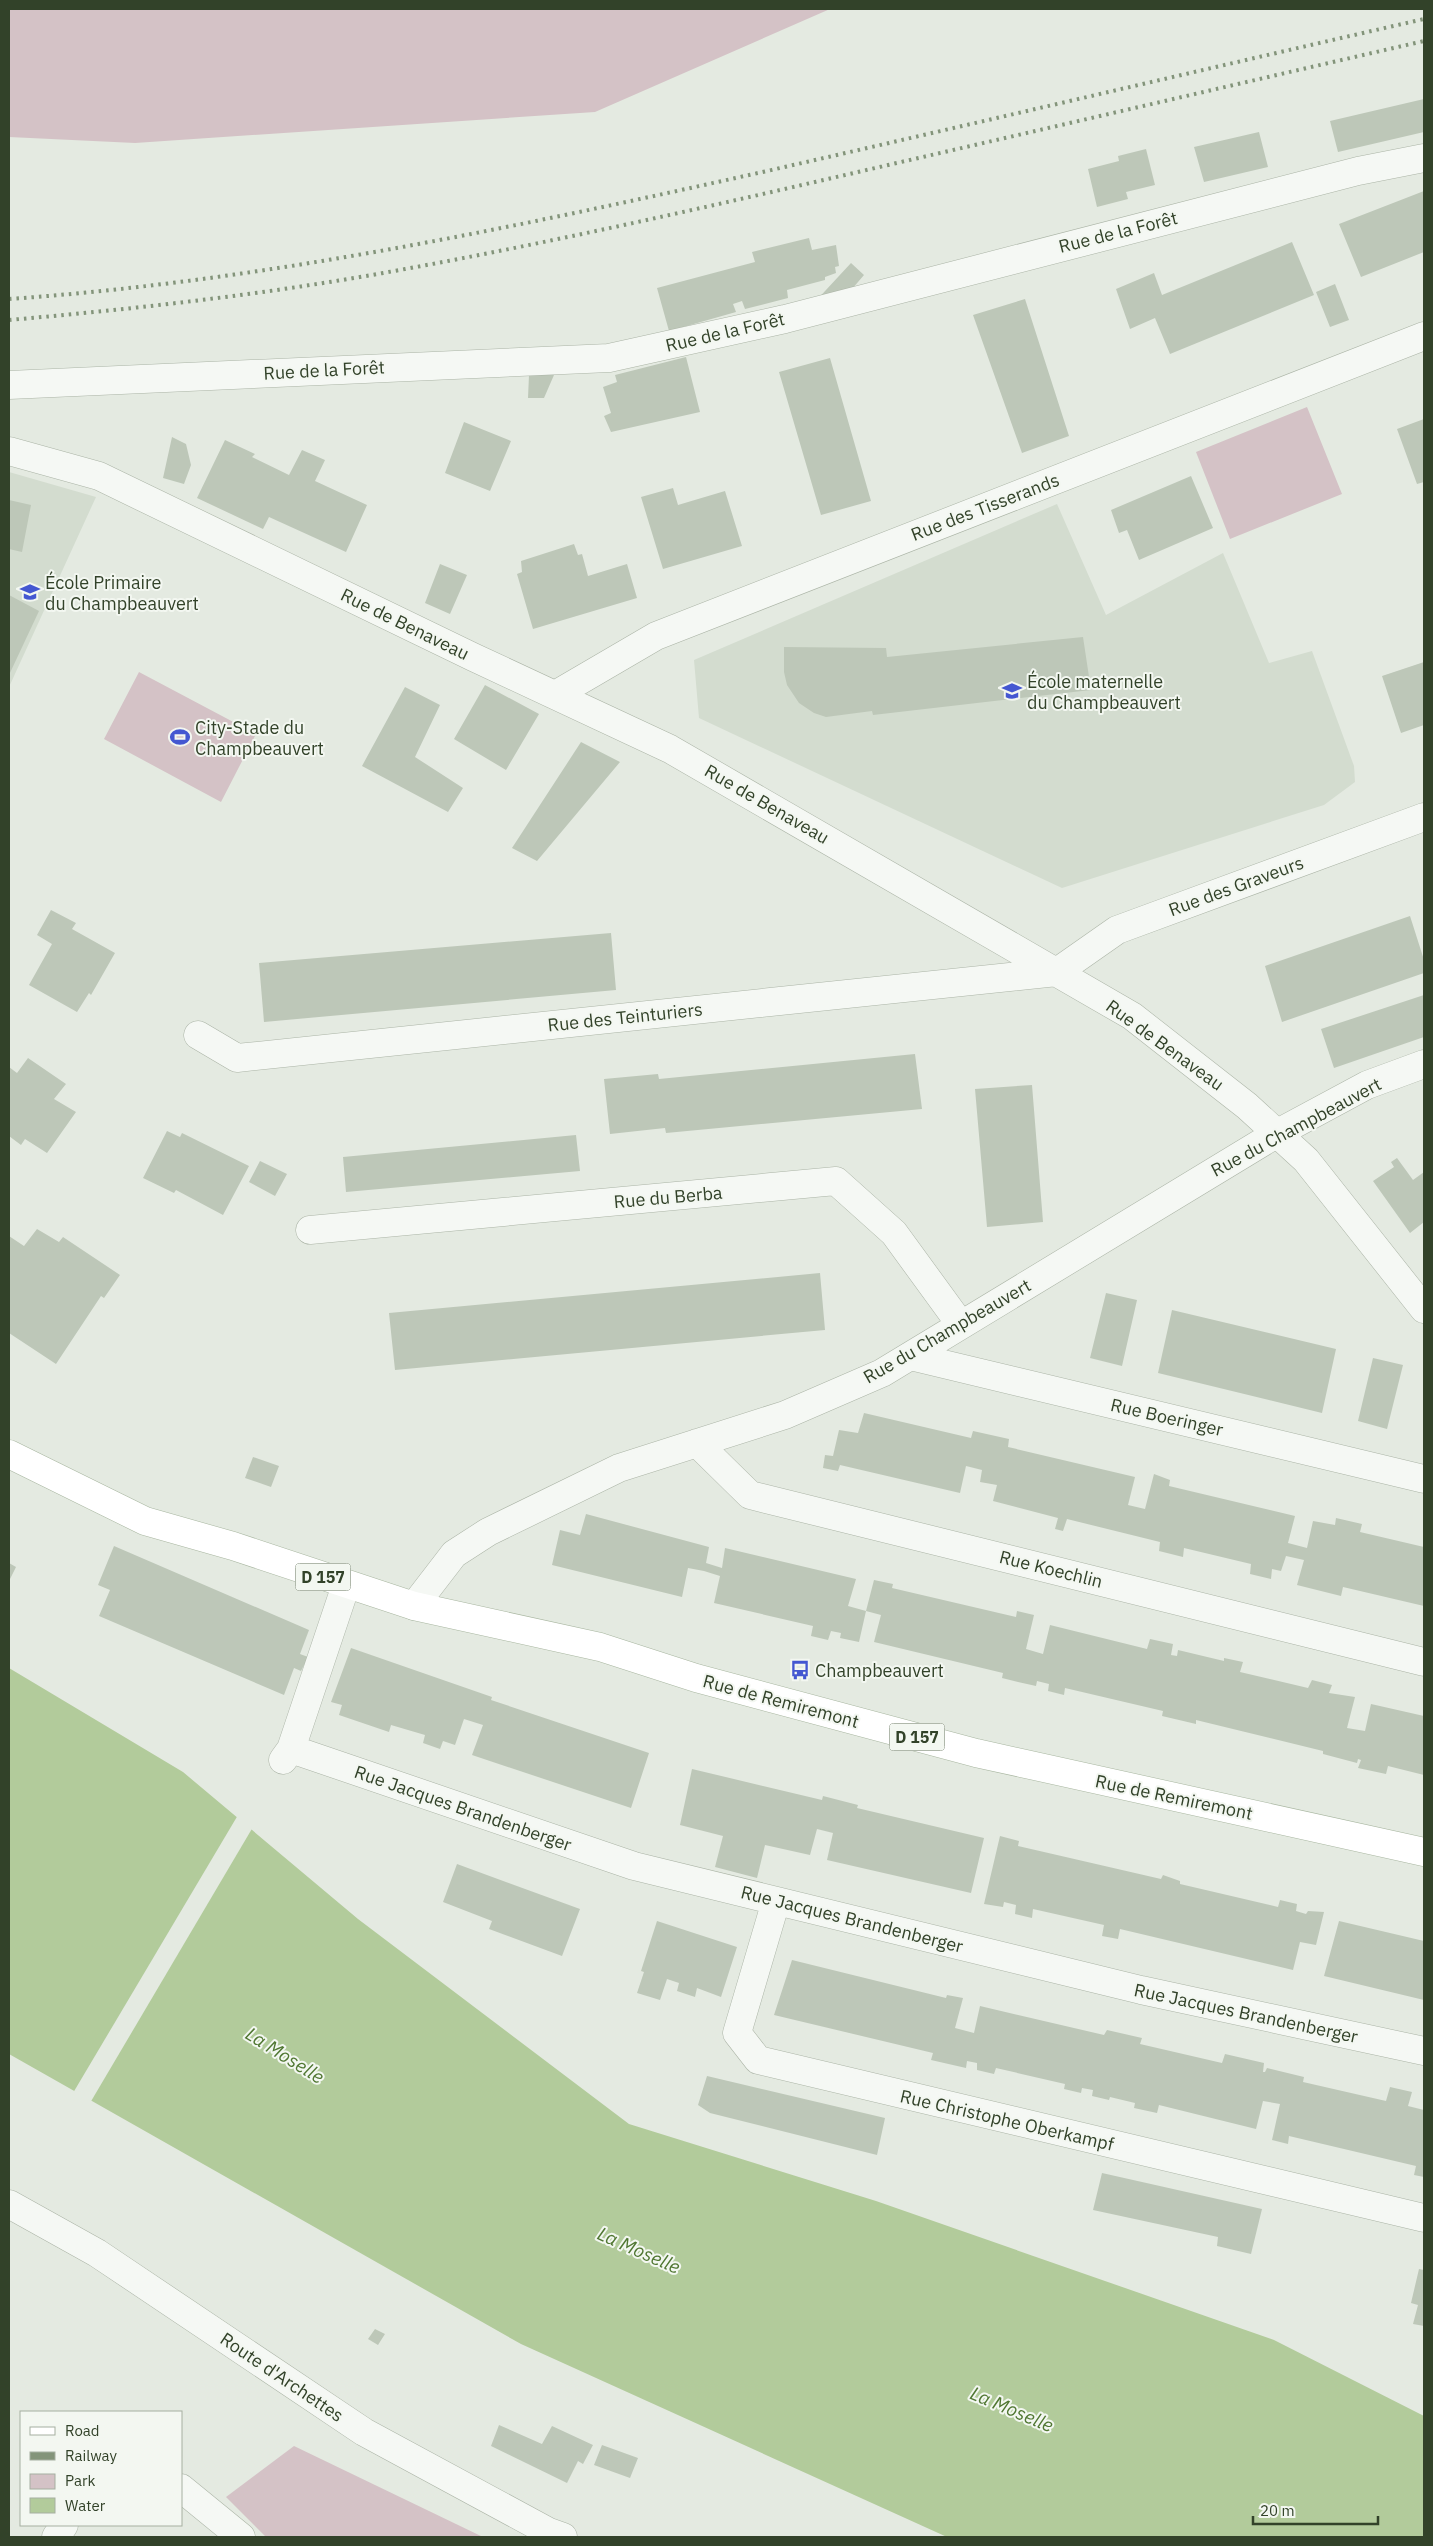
<svg xmlns="http://www.w3.org/2000/svg" width="1433" height="2546" font-family="'IBM Plex Sans',sans-serif">
	<style>
		.built { fill: #d3dccf }
		.green { fill: #d4c2c6 }
		.water { fill: #b2cb9b }
		.pier { fill: #e4eae1 }
		.building { fill: #bdc7b8 }
		.lines { fill: none; stroke-linecap: round; stroke-linejoin: round }
		.minor-casing { stroke: #abb4a6; stroke-width: 29 }
		.major-casing { stroke: #a8b6a0; stroke-width: 29 }
		.minor { stroke: #f5f8f4; stroke-width: 28 }
		.major { stroke: #fff; stroke-width: 28 }
		.rail { stroke: #83947a; stroke-width: 4; stroke-dasharray: 2.5 5; stroke-linecap: butt }
		.labels { text-anchor: middle; dominant-baseline: central; stroke-width: 4; stroke-linejoin: round; paint-order: stroke }
		.shield { fill: #f3f7f1; stroke: #6c7865; stroke-width: 1 }
		.shield-label { font-size: 16px; font-weight: bold; fill: #324229 }
		.street-label { font-size: 18px; fill: #324229; stroke: #f3f7f1 }
		.poi-label { font-size: 18px; fill: #324229; stroke: #f3f7f1; text-anchor: start }
		.water-label { font-size: 19px; font-style: italic; fill: #507732; stroke: #f3f7f1 }
	</style>
	<rect width="100%" height="100%" fill="#e4eae1"/>
	<path class="built" d="M9 472 96 497 9 687Z
		M1057 504 1106 615 1223 553 1269 663 1312 651 1354 766 1355 782 1324 805 1062 888 699 718 694 660Z"/>
	<path class="green" d="M9 9H830L595 112 135 143 9 137Z
		M1307 407 1342 494 1230 539 1196 452Z
		M139 672 256 734 221 802 104 739Z
		M294 2446 483 2537H266L226 2497Z"/>
	<path class="water" d="M9 1668 183 1772 358 1919 629 2124 876 2201 1274 2340 1424 2416V2537H947L521 2344 9 2054Z"/>
	<path class="pier" d="M238 1815 253 1827 90 2103 73 2093Z"/>
	<path class="building" d="M1424 99V132L1338 152 1330 121Z
		M1259 132 1268 167 1204 182 1194 147Z
		M1146 149 1155 185 1126 192 1128 199 1097 207 1088 169 1119 161 1118 156Z
		M1424 191V252L1361 277 1339 224Z
		M809 238 812 250 836 245 839 266 835 267 836 273 825 277V280L787 290 788 298 745 309 742 301 733 304 736 312 669 331 657 288 755 262 752 252Z
		M1292 242 1314 295 1170 354 1155 318 1130 329 1116 289 1154 273 1162 295Z
		M851 263 864 275 846 296 813 304Z
		M1335 284 1349 320 1330 327 1316 292Z
		M1025 299 1069 436 1022 453 973 315Z
		M686 357 700 412 611 432 604 416 611 413 603 387 617 382 615 375Z
		M830 358 871 501 821 515 779 372Z
		M529 375H554L544 398H528Z
		M1424 419V482L1417 484 1397 429Z
		M464 422 511 441 490 491 445 473Z
		M172 437 186 444 191 465 184 484 163 478Z
		M225 440 255 454 252 457 289 475 302 450 325 460 315 481 367 505 346 552 269 517 263 529 197 498Z
		M1191 476 1213 528 1139 560 1127 530 1119 533 1111 510Z
		M673 488 678 505 725 491 742 546 663 569 641 497Z
		M9 500 31 505 22 552 9 549Z
		M574 544 578 555 582 554 588 576 627 564 637 598 533 629 517 574 522 572 521 561Z
		M440 564 467 575 450 614 425 603Z
		M9 595 39 611 9 675Z
		M1083 637 1091 690 873 715 872 711 826 717 814 713 799 703 787 685 784 672V647L886 648 887 657Z
		M1424 662V725L1401 733 1382 676Z
		M485 685 539 714 506 770 454 739Z
		M405 687 440 705 415 757 463 788 448 812 362 766Z
		M581 742 620 762 537 861 512 848Z
		M51 910 76 923 72 929 115 953 91 995 89 993 77 1012 29 985 52 944 37 935Z
		M1410 916 1424 960V973L1282 1022 1265 966Z
		M611 933 616 990 264 1022 259 963Z
		M1424 995V1037L1334 1068 1321 1029Z
		M915 1054 922 1109 666 1133 665 1128 610 1134 604 1079 658 1074 659 1079Z
		M28 1058 66 1084 54 1099 76 1112 47 1153 25 1139 21 1145 9 1136V1067L17 1073Z
		M1032 1085 1043 1222 987 1227 975 1089Z
		M167 1131 180 1137 182 1133 249 1166 223 1215 176 1190 174 1193 143 1178Z
		M576 1135 580 1171 346 1192 343 1157Z
		M1397 1158 1413 1180 1424 1172V1222L1410 1233 1373 1181 1394 1167 1391 1162Z
		M260 1161 287 1174 275 1196 249 1182Z
		M37 1229 59 1242 63 1237 120 1275 104 1298 101 1296 56 1364 9 1333V1236L24 1246Z
		M820 1273 825 1330 395 1370 389 1313Z
		M1106 1293 1137 1300 1122 1366 1090 1358Z
		M1172 1310 1336 1349 1322 1413 1158 1373Z
		M1373 1358 1403 1365 1387 1429 1358 1421Z
		M864 1413 971 1438 973 1431 1009 1439 1008 1447 1135 1477 1128 1505 1145 1509 1154 1474 1170 1480 1169 1486 1295 1516 1288 1543 1307 1548 1313 1521 1335 1525 1336 1518 1362 1524 1360 1532 1424 1547V1606L1343 1587 1341 1596 1297 1585 1304 1560 1286 1556 1281 1571 1272 1569 1271 1579 1250 1574 1251 1564 1184 1548 1183 1557 1159 1551 1160 1542 1067 1519 1063 1531 1055 1529 1058 1518 993 1501 997 1485 980 1482 982 1470 966 1466 960 1493 840 1465 838 1471 823 1468 825 1455 833 1456 839 1430 858 1433Z
		M253 1457 279 1466 271 1487 245 1478Z
		M586 1514 709 1547 706 1563 722 1568 725 1548 856 1579 848 1606 866 1611 859 1642 840 1638 841 1633 831 1631 828 1640 811 1636 813 1626 714 1603 720 1576 704 1571 688 1568 682 1597 552 1565 560 1530 580 1535Z
		M114 1546 309 1630 300 1654 308 1657 301 1671 294 1668 284 1695 99 1616 110 1590 98 1585Z
		M9 1563 16 1567 9 1581Z
		M874 1580 893 1584 892 1588 1016 1617 1017 1611 1034 1615 1026 1649 1043 1654 1050 1625 1147 1649 1150 1639 1173 1644 1171 1655 1177 1656 1178 1650 1224 1661V1658L1243 1662 1240 1672 1308 1688 1312 1680 1332 1685 1329 1693 1355 1697 1347 1728 1365 1731 1371 1704 1424 1716V1775L1388 1766 1386 1774 1358 1768 1361 1760 1358 1759 1357 1763 1323 1754V1751L1196 1720V1724L1162 1716 1163 1711 1065 1688 1064 1695 1048 1691 1049 1684 1037 1681 1036 1686 1018 1682 1002 1678 1003 1673 874 1642 881 1615 866 1611Z
		M351 1648 492 1697 491 1700 649 1753 631 1808 472 1755 483 1725 464 1719 455 1745 443 1741 440 1749 423 1743 425 1735 391 1725 389 1732 339 1715 342 1705 331 1702Z
		M692 1769 822 1800 823 1796 858 1805 857 1808 984 1838 971 1893 827 1860 833 1833 817 1829 810 1855 765 1845 757 1878 715 1867 723 1836 680 1825Z
		M1000 1836 1019 1841 1018 1846 1161 1879 1163 1875 1180 1881V1884L1278 1907 1280 1900 1297 1904 1296 1911 1306 1914 1308 1911 1324 1912 1316 1945 1300 1942 1293 1970 1120 1929 1118 1939 1102 1936 1104 1925 1033 1909 1032 1918 1015 1914 1016 1905 1004 1902 1003 1907 984 1904Z
		M457 1864 580 1909 562 1956 489 1929 492 1921 443 1902Z
		M657 1921 737 1947 721 1997 697 1988 695 1997 677 1991 679 1983 667 1979 660 2000 637 1993 644 1972 641 1971Z
		M1339 1921 1424 1941V2000L1324 1976Z
		M792 1960 946 1998 947 1995 963 1998 955 2028 974 2033 980 2006 1104 2035 1107 2030 1142 2038 1140 2044 1222 2063 1225 2054 1264 2063 1263 2072H1265L1267 2068 1304 2077 1303 2082 1386 2101 1390 2087 1412 2092 1408 2106 1424 2110V2177L1414 2175 1416 2166 1289 2136 1288 2144 1272 2140 1280 2104 1263 2101 1256 2129 1159 2105 1157 2113 1134 2108 1135 2103 1110 2097 1109 2100 1092 2096 1093 2090 1082 2088 1081 2093 1064 2089 1065 2084 996 2068 994 2074 977 2070V2063L967 2061 966 2068 931 2060 933 2053 774 2015Z
		M707 2076 885 2118 877 2155 710 2113 698 2105Z
		M1102 2173 1262 2209 1251 2254 1217 2246 1218 2237 1093 2210Z
		M1419 2269 1424 2270V2326L1413 2324 1418 2305 1411 2303Z
		M375 2329 385 2334 378 2345 368 2339Z
		M499 2425 542 2444 552 2426 593 2445 583 2464 578 2461 567 2483 491 2446Z
		M602 2445 638 2458 630 2478 594 2465Z"/>
	<g class="lines">
		<defs>
			<path id="minor" d="M9 385 609 358 785 319 1358 171 1424 158
				M9 451 99 476 473 657 670 749 1132 1016 1247 1106 1306 1160 1424 1309
				M555 695 656 636 1424 336
				M198 1035 237 1058 1057 972 1117 930 1424 817
				M310 1230 836 1181 894 1233 961 1325
				M910 1356 1424 1479
				M697 1443 750 1495 1424 1662
				M414 1606 454 1554 488 1532 619 1468 785 1415 882 1373 1276 1134 1367 1085 1424 1064
				M291 1749 634 1866 1141 1990 1424 2051
				M283 1760 291 1749 346 1585
				M776 1901 737 2033 758 2060 1424 2218
				M9 2204 97 2253 364 2432 549 2532 563 2537
				M181 2488 241 2537
				M56 2537 64 2525"/>
			<path id="major" d="M9 1454 145 1521 233 1546 414 1606 600 1647 696 1678 976 1753 1424 1852"/>
		</defs>
		<use href="#minor" class="minor-casing"/>
		<use href="#major" class="major-casing"/>
		<use href="#minor" class="minor"/>
		<use href="#major" class="major"/>
		<path class="rail" d="M9 299C265 281 516 227 767 171 986 121 1205 69 1424 19
			M9 320C134 309 259 295 383 273 557 242 729 202 901 162 1075 122 1250 81 1424 41"/>
	</g>
	<defs>
		<symbol id="school-bare" viewBox="-9 -9 18 18"><path d="M0-5L7-2L0 1L-7-2ZM-4 1L0 2.5L4 1V4Q0 6-4 4Z" fill="#4457d1" stroke="#f3f7f1" stroke-width="2.5" paint-order="stroke"/></symbol>
		<symbol id="stadium-bare" viewBox="-9 -9 18 18"><path d="M0-5a6.5 5 0 1 0 0 10a6.5 5 0 1 0 0-10ZM-3.5-1.8h7v3.6h-7Z" fill="#4457d1" stroke="#f3f7f1" stroke-width="2.5" paint-order="stroke"/></symbol>
		<symbol id="bus-bare" viewBox="-9 -9 18 18"><path d="M-5-6H5V4H4V6H2V4H-2V6H-4V4H-5ZM-3.5-4V0h7V-4ZM-3.5 1.2v1.5H-2V1.2ZM2 1.2v1.5H3.5V1.2Z" fill="#4457d1" stroke="#f3f7f1" stroke-width="2.5" paint-order="stroke"/></symbol>
	</defs>
	<g fill-rule="evenodd">
		<use href="#school-bare" x="16" y="578" width="28" height="28"/>
		<use href="#school-bare" x="998" y="677" width="28" height="28"/>
		<use href="#stadium-bare" x="166" y="723" width="28" height="28"/>
		<use href="#bus-bare" x="786" y="1656" width="28" height="28"/>
	</g>
	<g class="labels">
		<g class="shield">
			<rect x="295.5" y="1563.5" width="55" height="27" rx="4"/>
			<rect x="889.5" y="1723.5" width="55" height="27" rx="4"/>
		</g>
		<g class="shield-label">
			<text x="323" y="1577">D 157</text>
			<text x="917" y="1737">D 157</text>
		</g>
		<g class="street-label">
			<text transform="translate(1118 232) rotate(-14)">Rue de la Forêt</text>
			<text transform="translate(725 332) rotate(-13)">Rue de la Forêt</text>
			<text transform="translate(324 370) rotate(-3)">Rue de la Forêt</text>
			<text transform="translate(985 507) rotate(-21)">Rue des Tisserands</text>
			<text transform="translate(405 624) rotate(26)">Rue de Benaveau</text>
			<text transform="translate(767 804) rotate(30)">Rue de Benaveau</text>
			<text transform="translate(1236 886) rotate(-20)">Rue des Graveurs</text>
			<text transform="translate(625 1017) rotate(-6)">Rue des Teinturiers</text>
			<text transform="translate(1165 1045) rotate(36)">Rue de Benaveau</text>
			<text transform="translate(1296 1127) rotate(-28)">Rue du Champbeauvert</text>
			<text transform="translate(668 1197) rotate(-5)">Rue du Berba</text>
			<text transform="translate(947 1331) rotate(-30)">Rue du Champbeauvert</text>
			<text transform="translate(1167 1417) rotate(13)">Rue Boeringer</text>
			<text transform="translate(1051 1569) rotate(14)">Rue Koechlin</text>
			<text transform="translate(781 1701) rotate(15)">Rue de Remiremont</text>
			<text transform="translate(1174 1797) rotate(12)">Rue de Remiremont</text>
			<text transform="translate(463 1808) rotate(19)">Rue Jacques Brandenberger</text>
			<text transform="translate(852 1919) rotate(14)">Rue Jacques Brandenberger</text>
			<text transform="translate(1246 2013) rotate(12)">Rue Jacques Brandenberger</text>
			<text transform="translate(1007 2120) rotate(13)">Rue Christophe Oberkampf</text>
			<text transform="translate(282 2377) rotate(34)">Route d'Archettes</text>
		</g>
		<g class="poi-label">
			<text x="45" y="582">École Primaire<tspan x="45" dy="21">du Champbeauvert</tspan></text>
			<text x="1027" y="681">École maternelle<tspan x="1027" dy="21">du Champbeauvert</tspan></text>
			<text x="195" y="727">City-Stade du<tspan x="195" dy="21">Champbeauvert</tspan></text>
			<text x="815" y="1670">Champbeauvert</text>
		</g>
		<g class="water-label">
			<text transform="translate(285 2055) rotate(32)">La Moselle</text>
			<text transform="translate(639 2250) rotate(24)">La Moselle</text>
			<text transform="translate(1012 2409) rotate(23)">La Moselle</text>
		</g>
	</g>
	<rect width="1433" height="2546" fill="none" stroke="#324229" stroke-width="20"/>
	<rect x="20" y="2411" width="162" height="115" fill="#f3f7f1" stroke="#a6afa1"/>
	<rect x="30" y="2427" width="25" height="8" fill="#ffffff" stroke="#a6afa1"/>
	<text x="65" y="2436" font-size="15" fill="#324229">Road</text>
	<rect x="30" y="2452" width="25" height="8" fill="#83947a" stroke="#a6afa1"/>
	<text x="65" y="2461" font-size="15" fill="#324229">Railway</text>
	<rect x="30" y="2474" width="25" height="15" fill="#d4c2c6" stroke="#a6afa1"/>
	<text x="65" y="2486" font-size="15" fill="#324229">Park</text>
	<rect x="30" y="2498" width="25" height="15" fill="#b2cb9b" stroke="#a6afa1"/>
	<text x="65" y="2511" font-size="15" fill="#324229">Water</text>
	<path d="M1253 2516v8h125v-8" fill="none" stroke="#324229" stroke-width="2.5"/>
	<text x="1260" y="2516" font-size="15" fill="#324229" stroke="#f3f7f1" stroke-width="4" paint-order="stroke">20 m</text>
</svg>
